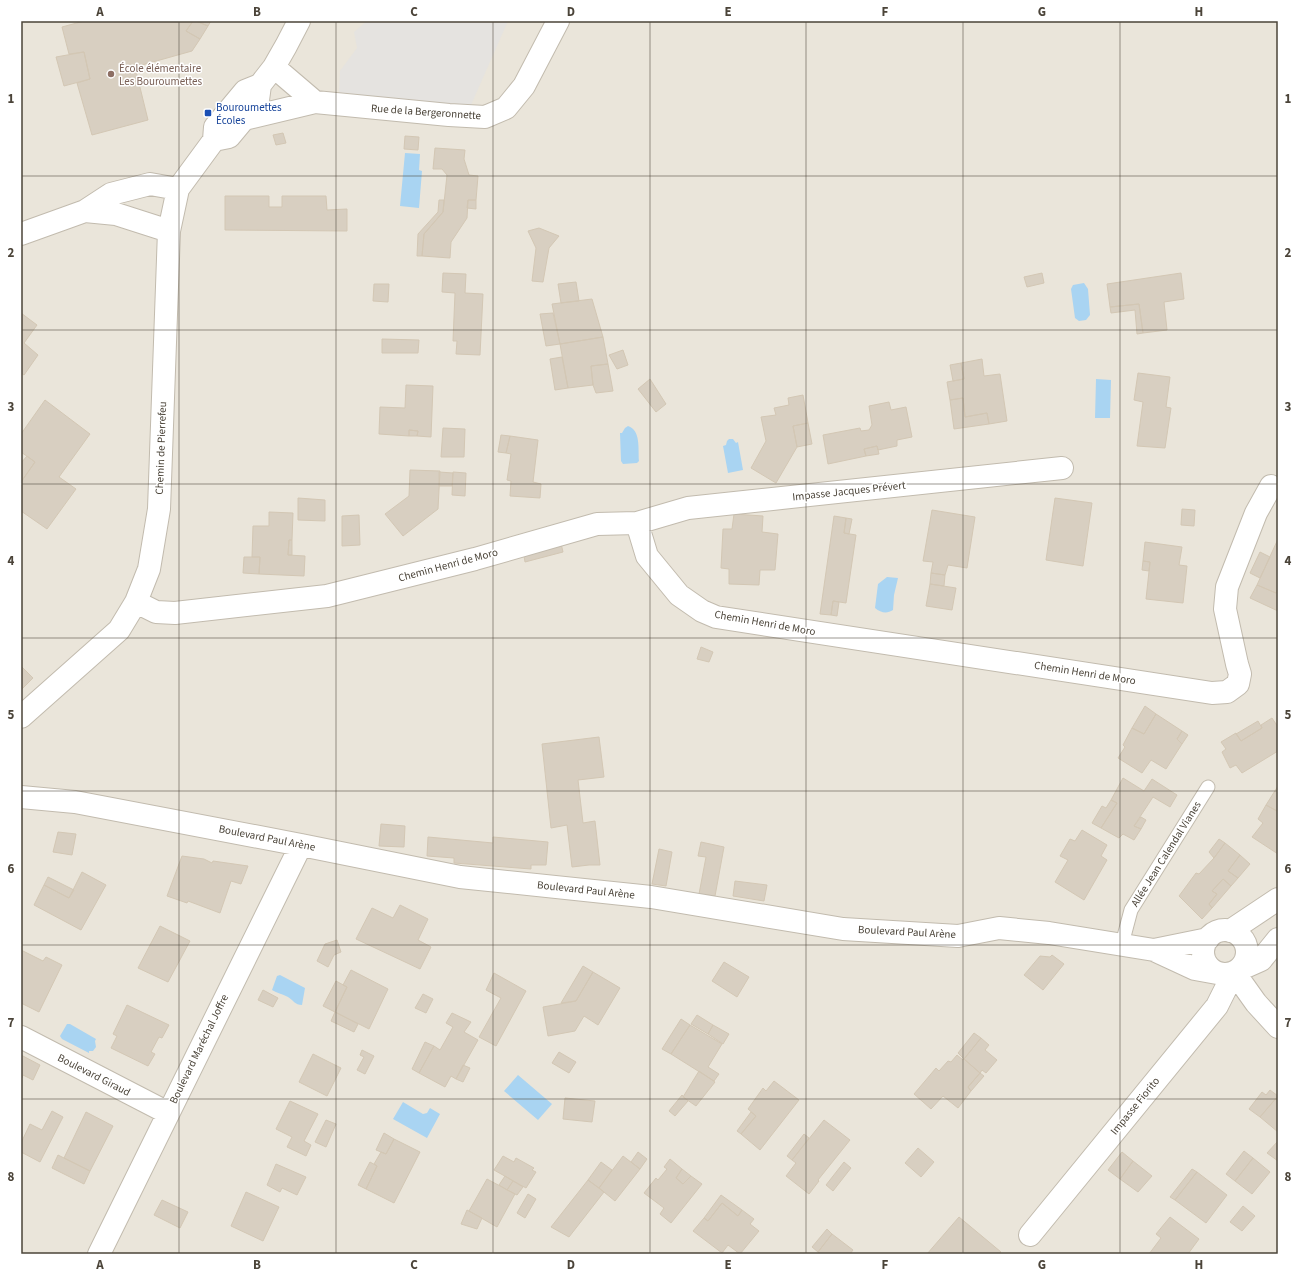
<svg xmlns="http://www.w3.org/2000/svg" width="1299" height="1275" font-family="'Source Sans 3',sans-serif">
	<style>
		.residential { fill: #eae5da }
		.parking { fill: #e5e3e0 }
		.water { fill: #a9d4f2 }
		.building { fill: #d8cfc1; stroke: #d3c7b4 }
		.lines { fill: none; stroke-linecap: round; stroke-linejoin: round }
		.service-casing { stroke: #c2bbae; stroke-width: 15 }
		.minor-casing { stroke: #c2bbae; stroke-width: 24 }
		.service { stroke: #fff; stroke-width: 13 }
		.minor { stroke: #fff; stroke-width: 22 }
		.grid { fill: none; stroke: #4b4439; stroke-width: 1; stroke-opacity: 0.55 }
		.education-dot { fill: #8d6e63; stroke: #fff; stroke-width: 1.5 }
		.transit-dot { fill: #1a4fb4; stroke: #fff; stroke-width: 1.5 }
		.labels { text-anchor: middle; dominant-baseline: central; stroke-width: 3; stroke-linejoin: round; paint-order: stroke }
		.education-label { font-size: 11px; fill: #785e54; stroke: #fff; text-anchor: start }
		.transit-label { font-size: 11px; fill: #164399; stroke: #fff; text-anchor: start }
		.street-label { font-size: 11px; fill: #4b4439; stroke: #fff }
		.neatline { fill: none; stroke: #4b4439; stroke-width: 1.5 }
		.grid-label { font-size: 13px; text-anchor: middle; font-weight: bold; fill: #4b4439 }
	</style>
	<rect width="100%" height="100%" fill="#f6f3ec"/>
	<path class="residential" d="M21 21H1278V1254H21Z"/>
	<path class="parking" d="M367 21H508L471 105 339 95 340 71 357 48 354 32Z"/>
	<path class="water" d="M405 153 420 154 419 170 422 171 419 208 400 206Z
		M1084 283 1088 289 1090 315 1086 320 1079 321 1075 318 1071 289 1073 285Z
		M1096 379 1111 380 1110 418H1095Z
		M628 426C641 430 638 449 639 461L637 463 623 464 621 461 620 433H622L625 428Z
		M729 439H733L736 443 738 442 743 470 728 473 723 446 726 445 727 441Z
		M887 577 898 578 894 595 893 610C887 614 881 613 875 608L878 584Z
		M280 975 305 988 302 1005C295 1005 293 1000 288 997 282 994 277 993 272 990L277 976Z
		M67 1024H70L96 1039 95 1041 96 1047 93 1051H89V1053L62 1039 60 1036Z
		M518 1075 552 1104 538 1120 504 1091Z
		M403 1102 423 1114 427 1113 430 1108 440 1114 427 1138 393 1119Z"/>
	<path class="building" d="M84 21H193L186 31 200 39 192 51 135 67 148 120 92 135 77 83 90 79 84 52 69 54 62 27Z
		M193 21H196L208 26 200 39 186 31Z
		M196 21H211L208 26Z
		M84 52 90 79 64 86 56 57Z
		M283 133 286 143 276 145 273 135Z
		M405 136 419 137 418 150 404 149Z
		M435 148 465 150 464 159 469 175 478 176 476 200H468L467 218 451 242 450 258 422 256 424 234 443 212 447 175 442 169H433Z
		M225 196H269V207H282V196H326L327 210 347 209V231L225 230Z
		M439 200H444L443 212 424 234 422 256H417L418 234 438 212Z
		M468 200H476V209L467 208Z
		M539 228 559 236 549 248 543 282 532 281 536 248 528 231Z
		M443 273 466 274 465 293 483 294 480 355 456 354 457 341H453L455 293 442 292Z
		M1042 273 1044 283 1027 287 1024 277Z
		M1181 273 1184 299 1164 302 1167 330 1143 333 1139 304 1110 307 1107 284Z
		M576 282 579 301 561 303 558 284Z
		M374 284H389L388 302 373 301Z
		M592 299 603 337 560 344 552 304Z
		M1139 304 1143 333 1137 334 1135 310 1111 313 1110 307Z
		M21 313 37 325 24 343 38 355 24 375 21 373Z
		M553 313 560 344 546 346 540 314Z
		M603 337 608 364 591 366 593 385 568 388 560 344Z
		M382 339 419 340 418 353H382Z
		M623 350 628 365 617 369 609 355Z
		M562 357 568 388 555 390 550 359Z
		M982 359 984 376 1000 374 1007 421 989 424 987 413 965 417 963 398 950 400 947 382 964 379 961 363Z
		M961 363 964 379 953 381 950 365Z
		M608 364 613 391 596 393 593 385 591 366Z
		M1138 373 1170 377 1166 407 1171 408 1165 448 1137 446 1143 402 1134 400Z
		M650 379 666 404 656 412 638 389Z
		M406 385 433 386 431 437 417 436 418 431 409 430V436L379 434 380 407 405 408Z
		M803 395 808 423 793 426 797 447 776 483 751 468 766 441 761 417 776 415 774 408 789 405 788 398Z
		M963 398 965 417 987 413 989 424 954 429 950 400Z
		M45 400 90 434 59 477 76 489 47 529 21 511V482L35 462 21 452V434Z
		M889 402 891 410 906 407 912 437 897 440V446L878 450 877 446 864 449 866 456 828 464 823 435 860 428 861 431 869 430 872 425 869 406Z
		M808 423 812 444 797 447 793 426Z
		M443 428 465 429 464 457H441Z
		M409 430 418 431 417 436H409Z
		M501 435 510 436 506 453 498 452Z
		M510 436 538 440 533 482 541 484 540 498 510 496 511 481 507 480 511 454 506 453Z
		M877 446 879 454 866 456 864 449Z
		M27 456 35 462 21 482V463Z
		M410 470 440 471 438 509 403 536 385 514 409 496Z
		M439 472 453 473 452 486H439Z
		M453 472 466 473 465 496 452 495Z
		M298 498 325 500V521L298 520Z
		M1055 498 1092 503 1083 566 1046 560Z
		M1182 509 1195 510 1194 526 1181 525Z
		M932 510 975 517 967 568 948 565 945 575 931 573 933 562 923 561Z
		M269 512 293 513 292 540H289L288 555 305 556 304 576 259 574 260 557H252L253 526H269Z
		M734 514 763 516 762 532 778 534 775 570H760L759 585 729 584V569L721 568 723 529H732Z
		M359 515 360 545 342 546V516Z
		M834 516 846 518 844 533 856 535 846 603 833 601 831 615 820 614Z
		M846 518 852 519 849 534 844 533Z
		M560 539 563 552 525 562 523 550Z
		M1278 539V589L1276 593 1257 585Z
		M289 540H292V555H288Z
		M1145 542 1182 547 1179 565 1187 566 1183 603 1146 599 1150 562 1143 561Z
		M1260 552 1270 557 1260 578 1250 573Z
		M244 557H260L259 574 243 573Z
		M1143 561 1150 562 1149 571 1142 570Z
		M931 573 945 575 944 586 930 584Z
		M930 584 956 588 952 610 926 606Z
		M1257 585 1276 593 1278 589V611L1250 598Z
		M833 601 839 602 837 616 831 615Z
		M701 647 713 652 709 662 697 659Z
		M21 666 33 678 21 690Z
		M1145 706 1156 714 1144 734 1132 728Z
		M1156 714 1182 731 1177 739 1182 744 1166 769 1151 760 1142 773 1118 758 1125 747 1123 745 1132 728 1144 734Z
		M1272 718 1278 727V751L1242 773 1236 765 1230 768 1222 752 1226 749 1221 742 1236 733 1241 741 1262 728 1261 725Z
		M1258 721 1262 728 1241 741 1236 734Z
		M1182 731 1188 735 1182 744 1177 739Z
		M599 737 604 777 578 780 583 823 595 821 600 865H589L572 867 567 825 551 828 542 744Z
		M1123 778 1144 791 1152 779 1177 795 1170 807 1153 797 1134 826 1141 829 1134 840 1123 834 1119 838 1101 828 1117 803 1111 800Z
		M1278 786V810L1277 811 1266 805Z
		M1111 800 1117 803 1101 828 1092 823 1102 806 1106 808Z
		M1266 805 1277 811 1278 810V854L1252 837 1263 823 1258 819Z
		M1141 817 1146 820 1141 829 1134 826Z
		M381 824 405 826 404 847 379 846Z
		M1082 830 1107 845 1101 856 1107 860 1084 900 1055 882 1068 860 1060 856 1070 839 1075 841Z
		M58 832 76 834 72 855 53 852Z
		M428 837 493 843V837L548 842 546 865H531V869L454 863V858L427 856Z
		M1219 839 1225 843 1214 858 1209 852Z
		M701 842 724 847 715 896 699 894 706 857 698 856Z
		M1225 843 1240 855 1228 871 1238 878 1231 886 1223 879 1212 891 1217 894 1209 904 1212 908 1202 919 1179 896 1196 873 1199 874 1214 858Z
		M659 849 672 852 666 886 652 884Z
		M1240 855 1250 864 1238 878 1228 871Z
		M182 856 204 859 212 863 213 861 248 866 241 884 231 881 220 913 188 901 187 903 167 896Z
		M82 872 106 885 81 930 34 905 44 885 69 898Z
		M48 877 74 890 69 898 44 885Z
		M1223 879 1231 886 1212 908 1209 904 1217 894 1212 891Z
		M735 881 767 885 764 901 733 896Z
		M400 905 428 919 418 940 431 947 420 969 356 939 372 908 393 918Z
		M160 926 190 941 168 982 138 968Z
		M337 940 341 952 334 955 328 967 317 961 325 944Z
		M21 950 43 961 46 957 62 965 39 1012 21 1003Z
		M1052 955 1064 964 1043 990 1024 975 1040 956 1050 957Z
		M724 962 749 977 737 997 712 981Z
		M583 966 593 972 576 1001 561 1003Z
		M351 970 388 989 369 1029 335 1012 347 987 343 985Z
		M593 972 620 988 598 1025 584 1016 575 1031 548 1036 543 1007 576 1001Z
		M494 973 526 991 496 1046 479 1037 501 998 486 990Z
		M336 981 347 987 335 1012 323 1006Z
		M263 990 278 998 273 1007 258 1000Z
		M423 994 433 999 426 1013 415 1008Z
		M127 1005 169 1025 162 1038 159 1037 151 1052 155 1054 148 1066 111 1048 117 1036 113 1034Z
		M335 1012 358 1024 354 1032 331 1021Z
		M452 1013 471 1022 464 1032 478 1040 456 1079 451 1076 445 1087 419 1073 434 1046 440 1050 453 1027 446 1023Z
		M697 1015 713 1025 708 1034 691 1024Z
		M681 1019 690 1025 671 1054 662 1049Z
		M690 1025 722 1044 708 1067 719 1074 714 1081 671 1054Z
		M713 1025 729 1034 723 1044 708 1034Z
		M974 1033 981 1038 964 1059 958 1053Z
		M981 1038 989 1045 985 1050 997 1060 986 1073 982 1070 980 1073 964 1059Z
		M425 1042 434 1046 419 1073 412 1069Z
		M362 1050 374 1056 365 1074 357 1070 364 1057 360 1055Z
		M559 1052 576 1062 569 1073 552 1063Z
		M313 1054 341 1068 327 1096 299 1082Z
		M21 1055 40 1065 33 1080 23 1075 22 1078 21 1077Z
		M957 1055 963 1060 964 1059 980 1073 968 1087 971 1091 958 1108 943 1096 931 1109 914 1094 936 1068 939 1071 948 1061 951 1062Z
		M463 1065 470 1068 463 1082 456 1079Z
		M699 1071 715 1082 696 1106 683 1097Z
		M980 1073 984 1076 971 1091 968 1087Z
		M774 1081 799 1100 760 1150 741 1134 756 1116 748 1109 763 1088 766 1091Z
		M1270 1090 1278 1096 1260 1117 1249 1109 1262 1092 1266 1095Z
		M682 1095 688 1101 675 1116 669 1111Z
		M1278 1096V1132L1260 1117Z
		M565 1098 595 1101 592 1122 563 1119Z
		M290 1101 318 1114 304 1141 311 1145 306 1156 287 1147 292 1137 276 1129Z
		M52 1111 63 1117 40 1162 21 1152V1143L30 1124 42 1130Z
		M86 1112 113 1126 90 1171 64 1158Z
		M751 1112 756 1116 741 1134 737 1131Z
		M326 1120 336 1124 326 1147 315 1142Z
		M824 1120 850 1140 818 1180 819 1181 809 1194 786 1176 796 1163 792 1160Z
		M384 1133 394 1139 386 1154 376 1150Z
		M804 1134 809 1138 792 1160 787 1156Z
		M394 1139 420 1152 394 1203 366 1189 377 1166 374 1164 381 1152 386 1154Z
		M1278 1141V1161L1267 1153Z
		M918 1148 934 1162 921 1177 905 1163Z
		M1244 1151 1253 1158 1235 1181 1226 1174Z
		M638 1152 647 1159 640 1169 631 1162Z
		M1122 1152 1133 1161 1120 1179 1108 1170Z
		M58 1155 90 1171 84 1184 52 1168Z
		M503 1156 514 1162 516 1158 534 1168 532 1170 536 1172 526 1188 494 1170Z
		M623 1156 640 1169 615 1201 599 1188Z
		M1253 1158 1270 1172 1252 1194 1235 1181Z
		M670 1159 682 1169 676 1178 683 1184 691 1176 702 1184 671 1223 660 1214 664 1208 644 1193 656 1178 658 1180 667 1169 664 1167Z
		M1133 1161 1152 1176 1138 1192 1120 1179Z
		M370 1162 377 1166 366 1189 358 1185Z
		M601 1162 612 1170 599 1188 588 1180Z
		M844 1162 851 1168 833 1191 826 1185Z
		M276 1164 306 1177 297 1195 282 1188 280 1192 267 1185Z
		M682 1169 691 1176 683 1184 676 1178Z
		M1192 1169 1197 1172 1175 1200 1170 1197Z
		M1197 1172 1227 1195 1206 1223 1175 1200Z
		M505 1176 513 1181 507 1190 499 1185Z
		M487 1179 515 1194 497 1227 469 1211Z
		M588 1180 604 1192 569 1237 551 1227Z
		M513 1181 523 1187 517 1195 507 1190Z
		M246 1192 279 1207 263 1241 231 1226Z
		M528 1194 536 1199 525 1218 517 1213Z
		M721 1195 742 1210 738 1216 722 1203 708 1221 704 1218Z
		M162 1200 188 1212 180 1228 154 1215Z
		M722 1203 738 1216 742 1210 754 1219 750 1224 759 1231 740 1254 728 1245 722 1253 693 1231 704 1218 708 1221Z
		M1243 1206 1255 1216 1242 1231 1230 1222Z
		M467 1210 482 1218 477 1229 461 1224Z
		M959 1217 1001 1252 999 1254H927Z
		M1170 1217 1199 1239 1188 1254H1149L1161 1238 1156 1234Z
		M827 1229 832 1234 818 1252 812 1247Z
		M832 1234 853 1250 850 1254H821L818 1252Z"/>
	<g class="lines">
		<defs>
			<path id="service" d="M1122 944 1131 910 1208 787"/>
			<path id="minor" d="M274 67 315 102
				M244 119 315 102 449 115 485 117 506 108 524 86 558 21
				M214 140 229 137 244 119 258 100 260 85 274 67 286 46 299 21
				M169 231 116 214 85 211 111 194 150 184 178 189
				M21 234 85 211
				M637 523 647 556 679 595 702 611 716 617 1212 693 1227 692 1238 684 1240 674 1237 664 1225 609 1227 587 1256 513 1271 486
				M136 602 156 612 175 613 327 596 475 559 597 524 637 523 688 508 1062 468
				M21 717 119 630 136 602 149 569 159 509 169 231 178 189 214 140 215 127 245 91 260 85
				M21 797 75 802 301 845 460 877 651 897 843 929 958 936 999 928 1049 933 1154 950 1195 969 1217 973
				M1203 952a22 22 0 1 1 44 0a22 22 0 1 1-44 0Z
				M1230 931 1278 899
				M1154 950 1208 939
				M1234 972 1256 1003 1278 1027
				M1234 972 1261 960 1278 939
				M21 1037 168 1113
				M1030 1235 1217 1006 1234 972
				M99 1254 301 845"/>
		</defs>
		<use href="#service" class="service-casing"/>
		<use href="#minor" class="minor-casing"/>
		<use href="#service" class="service"/>
		<use href="#minor" class="minor"/>
	</g>
	<path class="grid" d="M179 21V1254M336 21V1254M493 21V1254M650 21V1254M806 21V1254M963 21V1254M1120 21V1254M21 176H1278M21 330H1278M21 484H1278M21 638H1278M21 791H1278M21 945H1278M21 1099H1278"/>
	<circle class="education-dot" cx="111" cy="74" r="4"/>
	<rect class="transit-dot" x="204" y="109" width="8" height="8" rx="2"/>
	<g class="labels">
		<g class="education-label">
			<text x="119" y="68">École élémentaire<tspan x="119" dy="13">Les Bouroumettes</tspan></text>
		</g>
		<g class="transit-label">
			<text x="216" y="107">Bouroumettes<tspan x="216" dy="13">Écoles</tspan></text>
		</g>
		<g class="street-label">
			<text transform="translate(426 112) rotate(4)">Rue de la Bergeronnette</text>
			<text transform="translate(161 448) rotate(-88)">Chemin de Pierrefeu</text>
			<text transform="translate(849 491) rotate(-6)">Impasse Jacques Prévert</text>
			<text transform="translate(448 565) rotate(-15)">Chemin Henri de Moro</text>
			<text transform="translate(765 623) rotate(10)">Chemin Henri de Moro</text>
			<text transform="translate(1085 673) rotate(9)">Chemin Henri de Moro</text>
			<text transform="translate(267 838) rotate(11)">Boulevard Paul Arène</text>
			<text transform="translate(1166 854) rotate(-58)">Allée Jean Calendal Vianes</text>
			<text transform="translate(586 890) rotate(6)">Boulevard Paul Arène</text>
			<text transform="translate(907 932) rotate(3)">Boulevard Paul Arène</text>
			<text transform="translate(199 1049) rotate(-64)">Boulevard Maréchal Joffre</text>
			<text transform="translate(94 1075) rotate(27)">Boulevard Giraud</text>
			<text transform="translate(1135 1106) rotate(-51)">Impasse Fiorito</text>
		</g>
	</g>
	<rect width="1299" height="1275" fill="none" stroke="#ffffff" stroke-width="44"/>
	<rect x="22" y="22" width="1255" height="1231" class="neatline"/>
	<g class="grid-label">
		<text x="100" y="16">A</text>
		<text x="257" y="16">B</text>
		<text x="414" y="16">C</text>
		<text x="571" y="16">D</text>
		<text x="728" y="16">E</text>
		<text x="885" y="16">F</text>
		<text x="1042" y="16">G</text>
		<text x="1199" y="16">H</text>
		<text x="11" y="103">1</text>
		<text x="1288" y="103">1</text>
		<text x="11" y="257">2</text>
		<text x="1288" y="257">2</text>
		<text x="11" y="411">3</text>
		<text x="1288" y="411">3</text>
		<text x="11" y="565">4</text>
		<text x="1288" y="565">4</text>
		<text x="11" y="719">5</text>
		<text x="1288" y="719">5</text>
		<text x="11" y="873">6</text>
		<text x="1288" y="873">6</text>
		<text x="11" y="1027">7</text>
		<text x="1288" y="1027">7</text>
		<text x="11" y="1181">8</text>
		<text x="1288" y="1181">8</text>
		<text x="100" y="1269">A</text>
		<text x="257" y="1269">B</text>
		<text x="414" y="1269">C</text>
		<text x="571" y="1269">D</text>
		<text x="728" y="1269">E</text>
		<text x="885" y="1269">F</text>
		<text x="1042" y="1269">G</text>
		<text x="1199" y="1269">H</text>
	</g>
</svg>
